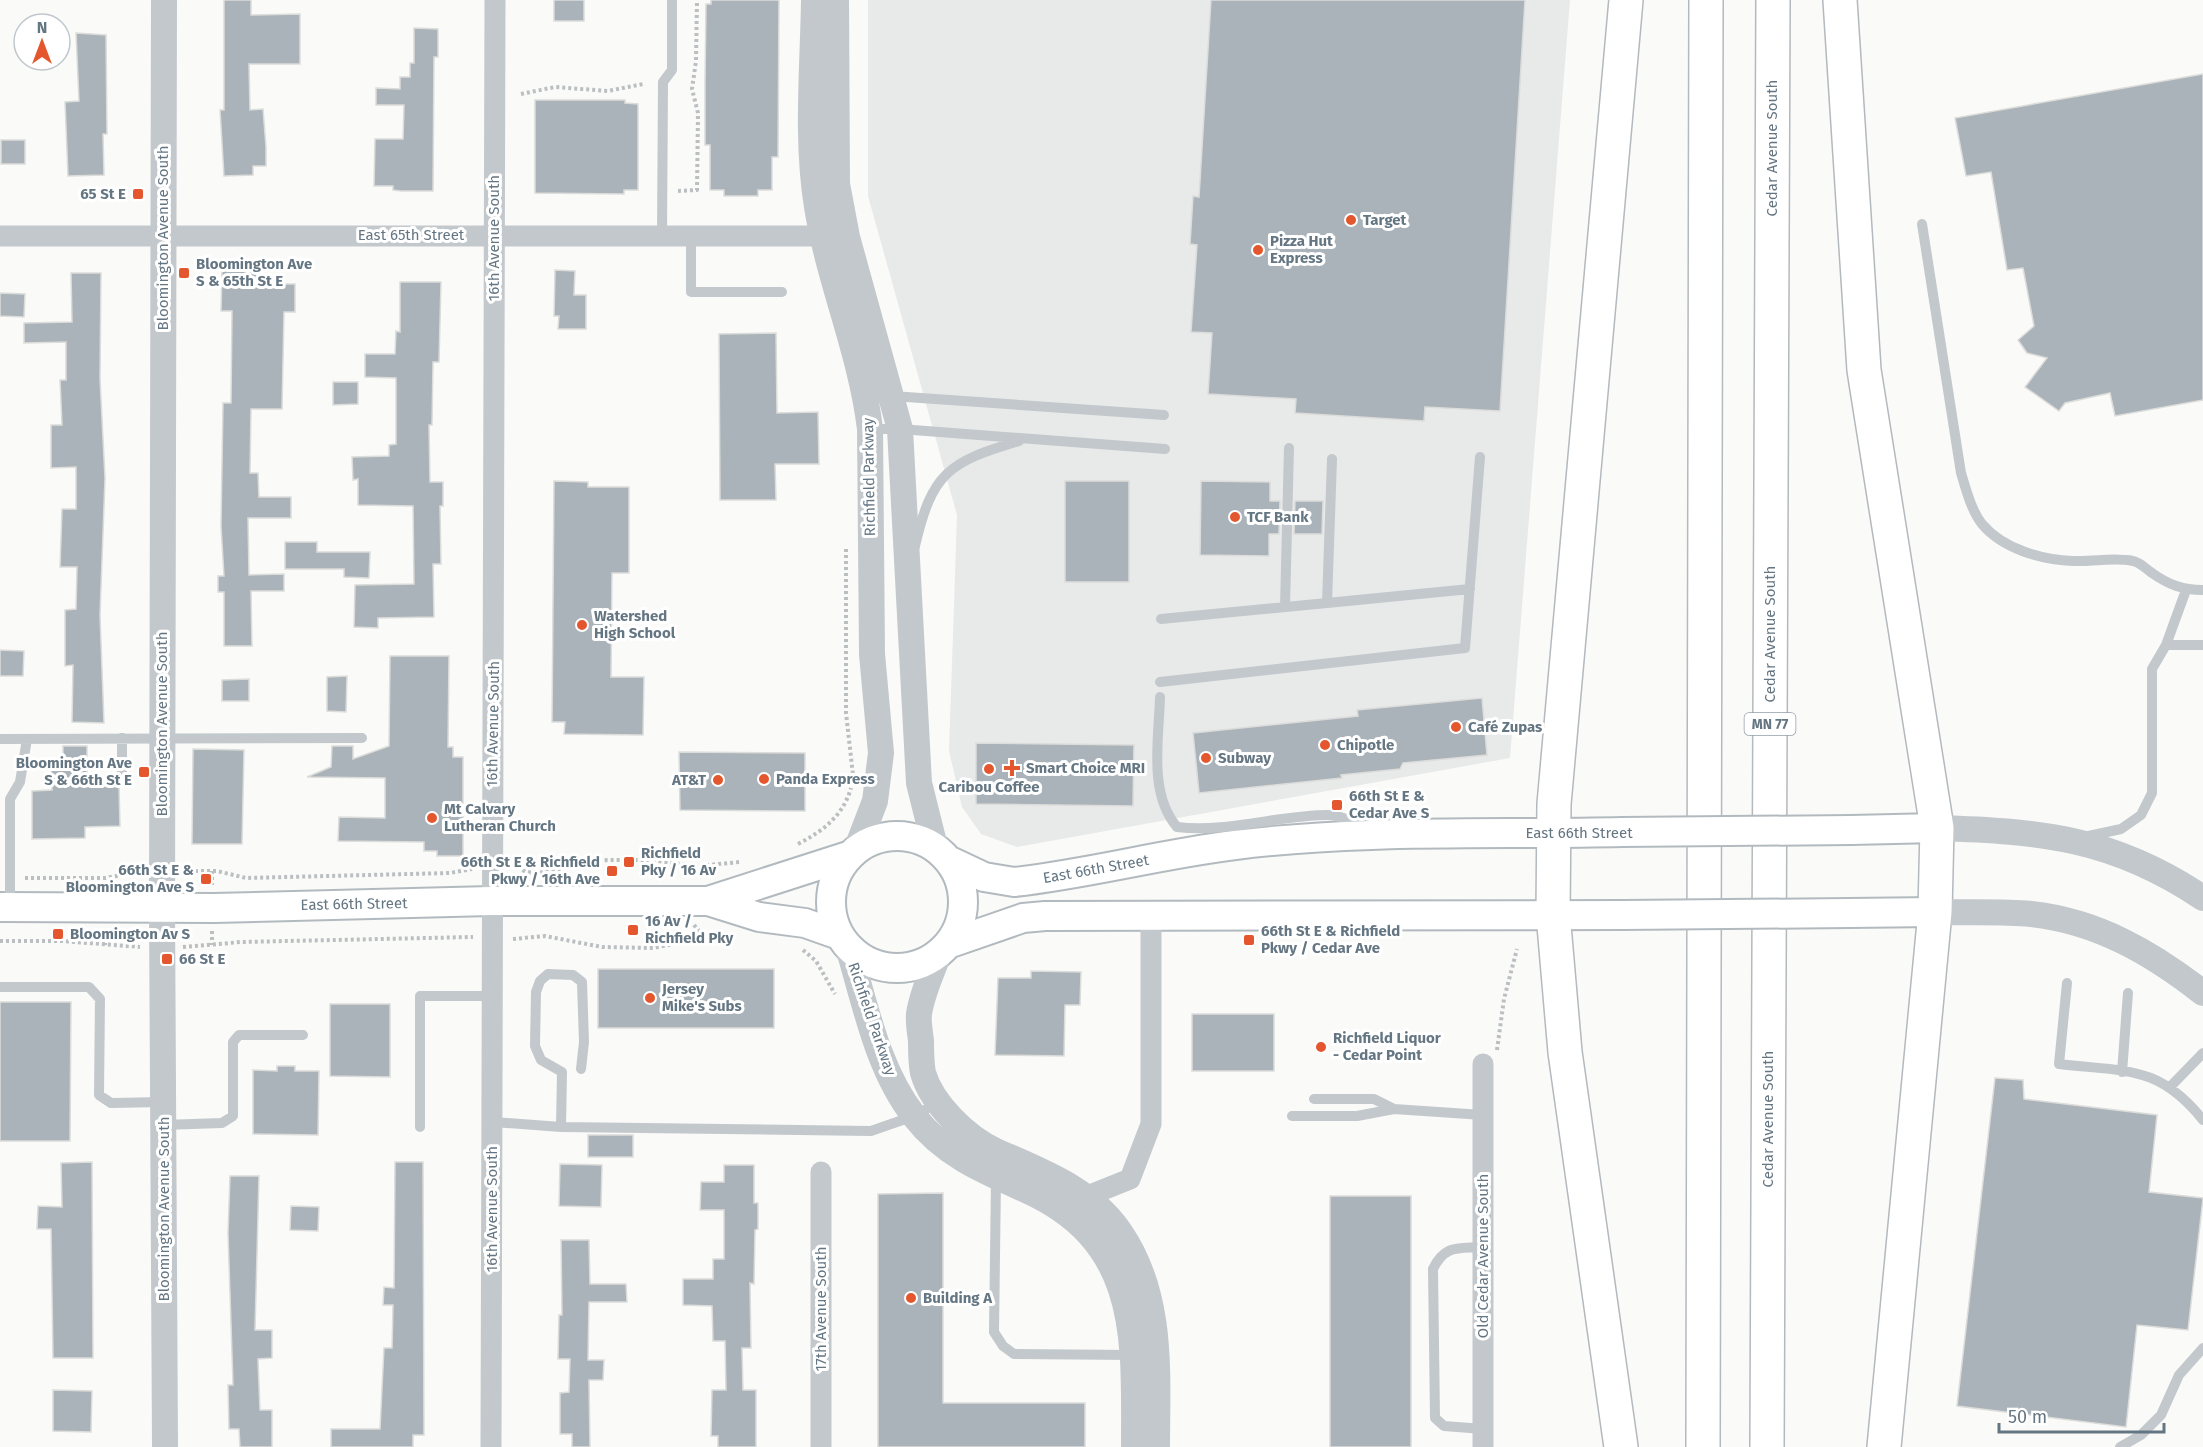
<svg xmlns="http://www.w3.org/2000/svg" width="2203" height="1447" font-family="'Fira Sans',sans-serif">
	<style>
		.built { fill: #e8e9e9 }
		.building { fill: #aab3b9; stroke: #dcdcda; stroke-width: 1.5 }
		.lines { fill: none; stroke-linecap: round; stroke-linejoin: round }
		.secondary-casing { stroke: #b3babf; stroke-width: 32 }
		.motorway-casing { stroke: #b4b9bd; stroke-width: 36 }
		.path { stroke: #bbbfc2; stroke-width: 4; stroke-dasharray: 3 3; stroke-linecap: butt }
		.service { stroke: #c3c8cc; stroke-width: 10 }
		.minor { stroke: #c3c8cc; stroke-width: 21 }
		.tertiary { stroke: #c3c8cc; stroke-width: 26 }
		.secondary { stroke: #fff; stroke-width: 28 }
		.motorway { stroke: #fff; stroke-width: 33 }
		.secondary-bridge-casing { stroke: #b3babf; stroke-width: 32; stroke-linecap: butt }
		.secondary-bridge { stroke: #fff; stroke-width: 28 }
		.poi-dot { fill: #e4572e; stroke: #fff; stroke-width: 2 }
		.labels { text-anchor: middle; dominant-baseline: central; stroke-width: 6; stroke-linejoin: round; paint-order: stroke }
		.shield { fill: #fff; stroke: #939fa8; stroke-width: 1.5 }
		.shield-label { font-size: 14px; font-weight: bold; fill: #657683 }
		.street-label { font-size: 15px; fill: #657683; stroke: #fff }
		.poi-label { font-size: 15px; font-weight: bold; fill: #657683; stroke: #fff; text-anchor: start }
	</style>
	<rect width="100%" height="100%" fill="#fafaf8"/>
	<path class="built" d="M868 0H1570L1510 758 1017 847 981 834 962 807 949 751 957 515 868 196Z"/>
	<path class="building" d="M224 0H251V15L300 14V64H249L250 110 263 109 266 147V166H253V175L224 176 220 110H224Z
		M554 0H584V21H554Z
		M711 0H779L778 157H772V190H758V196H724V190H710V145H705V83L706 4H711Z
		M1211 0H1525L1500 411 1425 407 1424 421 1295 413 1296 399 1208 394 1212 333 1191 332 1197 245 1190 244 1193 196 1199 197Z
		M414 28 438 29V57H434L433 191H401L393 190V186H374L375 139H403L404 105H376V88L400 89V77H410V63H414Z
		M76 33 106 35 107 134H103L104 175 68 176 65 102 79 101Z
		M2203 74V400L2115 416 2110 393 2065 403 2059 411 2025 387 2047 358 2027 353 2018 340 2034 326 2023 268 2007 270 1991 172 1966 176 1955 118Z
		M535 100H625V103L638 104V190H624V194L535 193Z
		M1 140H25V164H1Z
		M555 270 575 271 574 295H586V329H558L559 316H554Z
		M222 271H257V284H295V312H284L282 409H251L250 473H258L259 497H291V518H248L249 575 284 574V591H251L252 646H224V592H218V576H224L221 526 223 403H231L232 311H221Z
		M71 273H101L100 379 105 478 100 615 104 723 72 722 73 665 65 666V610L76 609 77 567H60L62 509H76V467L51 468V425H62L60 380H66V342L24 343V323L72 322Z
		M400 282H441L439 362H433L432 425H429L430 482H443V506H440L441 564H433L434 617 378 618V628L354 627 355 585 414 584 413 506 358 505V479L353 480 352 457 389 456V445L396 444V378L365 377V354H395L396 331 400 332Z
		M0 293 25 294 24 317 0 316Z
		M776 333 777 413 818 412 819 464H775L776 500H720L719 334Z
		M333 382H358V404L333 405Z
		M554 481 588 482V487H629V573H612L611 677H644L643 735 564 734 565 722H552Z
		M1065 481H1129V582H1065Z
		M1201 481 1270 482V501H1280L1279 534H1269V556L1200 555Z
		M1295 501H1323L1322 534H1294Z
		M285 542H317V552H370L369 578 344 577V569H285Z
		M0 650 24 651 23 676H0Z
		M390 656H449L448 747H453V757H463V856H437V851H424V842L338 841 339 817 385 818V778L307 777 331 767 332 746H353V759L389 746Z
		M347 676 346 712 327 711V677Z
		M249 679V701H222V680Z
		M1482 698 1487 755 1403 763 1400 769 1341 775 1342 778 1199 793 1193 733 1358 716 1357 710Z
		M976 743 1134 745 1133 806 976 804Z
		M63 746H87V786H119L120 826 85 827V838L32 839V791L52 790 51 766H63Z
		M193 749 244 750 242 844H192Z
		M679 752 805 753V811L680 810Z
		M598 969H774V1028H598Z
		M1031 971 1081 972 1080 1005H1065L1064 1056 995 1055 998 978H1031Z
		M0 1002H71L70 1141H0Z
		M330 1004H390V1077L330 1076Z
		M1192 1014H1274V1071H1192Z
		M277 1066H295V1071H319L318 1135 253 1134V1070L277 1071Z
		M1995 1078 2023 1080 2024 1099 2157 1115 2149 1192 2203 1198 2188 1330 2137 1325 2126 1427 1957 1406Z
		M588 1135H633V1157H588Z
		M92 1162 93 1358H53L51 1229H37L38 1206 62 1207 61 1163Z
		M395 1162H423L424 1435H413V1447H331V1429H380L384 1348H392L393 1305H383L384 1287 394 1288Z
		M560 1164 602 1165 601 1207 559 1206Z
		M724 1165H754V1203H758V1229L755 1230 754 1284 750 1283 751 1348H742L743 1390H756V1447H718V1436H711L712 1390H726L725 1341H713L712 1306 683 1305V1279H713V1259H724V1210H700L701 1182H724Z
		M230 1176H259L255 1330H272V1358L258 1359 260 1410H272V1447H240L239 1429H229L228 1385H233L228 1233Z
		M943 1193V1403H1085V1447H878V1194Z
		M1330 1196H1411V1447H1330Z
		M291 1206 319 1207 318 1231 290 1230Z
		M561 1240H589L590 1284H626L627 1302H589L588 1360H604L603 1380H589L590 1447H572V1434H560V1393L569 1392 570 1359H558L559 1315H562Z
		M53 1390 92 1391 91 1432 53 1431Z"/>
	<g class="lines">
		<defs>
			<path id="secondary" d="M1851 830 1937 828
				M831 902a66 66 0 1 1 132 0a66 66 0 1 1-132 0Z
				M950 861 984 877 1014 882C1088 874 1161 854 1235 845 1363 829 1492 835 1622 832
				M708 901 759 917 805 923 839 935
				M0 907 214 908 491 901H708L848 856
				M1849 913 1935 912
				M948 944 1023 918 1045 916 1623 915"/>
			<path id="motorway" d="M1840 0 1864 370 1937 828 1935 912 1884 1447
				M1621 1447 1565 1052 1553 914 1554 804 1626 0
				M1703 1447 1706 0
				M1767 1447 1773 0"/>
		</defs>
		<use href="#secondary" class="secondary-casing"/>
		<use href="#motorway" class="motorway-casing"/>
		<path class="path" d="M521 94 555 87 608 91 643 84
			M678 191 697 190 698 113 692 89 696 61 697 0
			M846 549V713L853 775
			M798 844C823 831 843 816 851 788
			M512 864 526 872 538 873 607 860H650L698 866 740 862
			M183 871H217L246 878 450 873 472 869
			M212 871V885
			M25 878H105L140 872
			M694 925 705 938
			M105 931V945
			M212 931V945
			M513 939 545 936 602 947 653 948 705 938 734 937
			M0 941H62L140 947
			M183 947 241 942 473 937
			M803 950 816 961 835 994
			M1497 1050 1504 999 1517 949"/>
		<path class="service" d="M1922 224 1961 473C1966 489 1971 510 1982 524 2003 549 2042 560 2073 561 2094 562 2113 557 2133 561 2140 562 2146 569 2152 573 2169 585 2183 590 2203 590
			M662 235 663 82 672 70V0
			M691 236V292H782
			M892 396 1164 415
			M871 429H900L1165 449
			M915 546C932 473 948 462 1019 441
			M1327 603 1470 589
			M1285 607 1289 448
			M1161 619 1327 603 1332 459
			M2166 645 2186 590
			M1160 682 1465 648 1480 457
			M1160 697C1159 738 1148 793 1177 827 1228 833 1278 815 1328 815 1340 815 1353 822 1364 825
			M0 739 362 738
			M122 777V738
			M2084 837 2121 829 2141 815 2152 793V669L2166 645H2203
			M10 907V799L20 782 27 739
			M2067 983 2059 1064C2125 1072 2158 1064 2203 1120
			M0 987H89L100 999 99 1095 111 1103 163 1102
			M2122 1072 2128 993
			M2170 1087 2203 1053
			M1314 1099H1374L1394 1109
			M1292 1116H1357L1394 1109 1483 1115
			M493 1122 561 1127 871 1131 914 1116 939 1102
			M163 1125 222 1123 233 1116V1042L239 1035H303
			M420 1127V996H492
			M561 1127 562 1072 541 1060 535 1046 536 992 540 981 548 974 573 975 582 982 584 1042 581 1069
			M996 1179 994 1332 1003 1346 1014 1354 1133 1355
			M1483 1429 1444 1426 1435 1418 1433 1269C1445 1244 1458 1249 1483 1247
			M2120 1447 2141 1435 2161 1415 2179 1375 2203 1348"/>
		<path class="minor" d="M0 236H822
			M821 1172V1447
			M1085 1197 1130 1179 1151 1124V916
			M491 1447 495 0
			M1483 1447V1064"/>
		<path class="tertiary" d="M164 0 162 908 165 1447
			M814 0C813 68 806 139 817 207 829 282 861 353 870 429L872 654 881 753 875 801 857 848
			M836 0 837 184 847 237 900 429 919 783 935 847
			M1937 828C2041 831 2114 838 2203 898
			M1935 912C1967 913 2000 911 2031 914 2097 921 2152 953 2203 993
			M848 947C865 1003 877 1069 914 1116 944 1155 983 1171 1026 1190 1142 1242 1134 1339 1134 1447
			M939 953C932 973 922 993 919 1014 918 1022 920 1032 921 1041 921 1051 921 1063 923 1073 932 1104 967 1138 996 1151 1041 1171 1091 1189 1120 1232 1164 1296 1157 1373 1157 1447"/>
		<use href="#secondary" class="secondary"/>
		<use href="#motorway" class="motorway"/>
		<defs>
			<path id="secondary-bridge" d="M1622 832 1851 830
				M1623 915 1849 913"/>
		</defs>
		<use href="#secondary-bridge" class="secondary-bridge-casing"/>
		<use href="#secondary-bridge" class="secondary-bridge"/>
	</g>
	<g class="poi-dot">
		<rect x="132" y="188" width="12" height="12" rx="3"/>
		<circle cx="1351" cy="220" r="6"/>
		<circle cx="1258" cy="250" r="6"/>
		<rect x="178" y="267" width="12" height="12" rx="3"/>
		<circle cx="1235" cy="517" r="6"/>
		<circle cx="582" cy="625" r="6"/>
		<circle cx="1456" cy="727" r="6"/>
		<circle cx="1325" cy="745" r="6"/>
		<circle cx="1206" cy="758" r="6"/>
		<path d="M1009 759h6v6h6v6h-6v6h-6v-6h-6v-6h6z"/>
		<circle cx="989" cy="769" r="6"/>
		<rect x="138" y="766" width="12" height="12" rx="3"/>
		<circle cx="764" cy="779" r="6"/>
		<circle cx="718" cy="780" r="6"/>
		<rect x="1331" y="799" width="12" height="12" rx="3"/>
		<circle cx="432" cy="818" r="6"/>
		<rect x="623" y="856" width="12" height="12" rx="3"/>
		<rect x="606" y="865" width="12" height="12" rx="3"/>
		<rect x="200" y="873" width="12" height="12" rx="3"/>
		<rect x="627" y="924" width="12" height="12" rx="3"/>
		<rect x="52" y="928" width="12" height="12" rx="3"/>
		<rect x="1243" y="934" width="12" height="12" rx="3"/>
		<rect x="161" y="953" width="12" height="12" rx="3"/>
		<circle cx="650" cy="998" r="6"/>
		<circle cx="1321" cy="1047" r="6"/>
		<circle cx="911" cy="1298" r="6"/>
	</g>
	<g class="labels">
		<rect class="shield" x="1744.5" y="713" width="51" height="22" rx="4.5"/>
		<g class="shield-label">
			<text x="1770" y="724">MN 77</text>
		</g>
		<g class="street-label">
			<text transform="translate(1772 148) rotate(-90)">Cedar Avenue South</text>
			<text x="411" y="235">East 65th Street</text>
			<text transform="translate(163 238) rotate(-90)">Bloomington Avenue South</text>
			<text transform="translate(494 238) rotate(-90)">16th Avenue South</text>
			<text transform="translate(869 477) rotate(-91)">Richfield Parkway</text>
			<text transform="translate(1770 634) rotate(-90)">Cedar Avenue South</text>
			<text transform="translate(162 724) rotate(-90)">Bloomington Avenue South</text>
			<text transform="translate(493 724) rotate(-89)">16th Avenue South</text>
			<text x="1579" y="833">East 66th Street</text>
			<text transform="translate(1096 869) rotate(-10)">East 66th Street</text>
			<text transform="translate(354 904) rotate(-1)">East 66th Street</text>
			<text transform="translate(872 1019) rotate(71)">Richfield Parkway</text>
			<text transform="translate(1768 1119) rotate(-90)">Cedar Avenue South</text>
			<text transform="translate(164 1209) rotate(-90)">Bloomington Avenue South</text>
			<text transform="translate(492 1209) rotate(-90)">16th Avenue South</text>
			<text transform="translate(1483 1256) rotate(-90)">Old Cedar Avenue South</text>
			<text transform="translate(821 1309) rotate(-90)">17th Avenue South</text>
		</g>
		<g class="poi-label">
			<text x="126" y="194" text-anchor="end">65 St E</text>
			<text x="1363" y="220">Target</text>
			<text x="1270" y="241">Pizza Hut<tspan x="1270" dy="17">Express</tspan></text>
			<text x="196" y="264">Bloomington Ave<tspan x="196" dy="17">S &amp; 65th St E</tspan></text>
			<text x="1247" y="517">TCF Bank</text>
			<text x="594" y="616">Watershed<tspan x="594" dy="17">High School</tspan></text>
			<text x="1468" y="727">Café Zupas</text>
			<text x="1337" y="745">Chipotle</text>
			<text x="1218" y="758">Subway</text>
			<text x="132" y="763" text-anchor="end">Bloomington Ave<tspan x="132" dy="17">S &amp; 66th St E</tspan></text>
			<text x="1026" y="768">Smart Choice MRI</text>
			<text x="776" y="779">Panda Express</text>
			<text x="706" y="780" text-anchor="end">AT&amp;T</text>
			<text x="989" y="787" text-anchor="middle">Caribou Coffee</text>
			<text x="1349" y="796">66th St E &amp;<tspan x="1349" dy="17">Cedar Ave S</tspan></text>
			<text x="444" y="809">Mt Calvary<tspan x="444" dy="17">Lutheran Church</tspan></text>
			<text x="641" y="853">Richfield<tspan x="641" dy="17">Pky / 16 Av</tspan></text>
			<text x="600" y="862" text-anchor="end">66th St E &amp; Richfield<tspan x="600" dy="17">Pkwy / 16th Ave</tspan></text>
			<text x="194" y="870" text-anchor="end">66th St E &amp;<tspan x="194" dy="17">Bloomington Ave S</tspan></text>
			<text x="645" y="921">16 Av /<tspan x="645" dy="17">Richfield Pky</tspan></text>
			<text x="1261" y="931">66th St E &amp; Richfield<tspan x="1261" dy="17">Pkwy / Cedar Ave</tspan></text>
			<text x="70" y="934">Bloomington Av S</text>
			<text x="179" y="959">66 St E</text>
			<text x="662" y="989">Jersey<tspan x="662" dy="17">Mike's Subs</tspan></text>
			<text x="1333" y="1038">Richfield Liquor<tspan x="1333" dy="17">- Cedar Point</tspan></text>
			<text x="923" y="1298">Building A</text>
		</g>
	</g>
	<g transform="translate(42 42)"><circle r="28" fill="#ffffff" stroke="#c1c8cd" stroke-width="1.5"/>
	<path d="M0-4.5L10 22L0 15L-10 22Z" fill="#e4572e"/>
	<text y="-9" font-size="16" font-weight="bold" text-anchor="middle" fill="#657683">N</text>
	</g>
	<path d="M1999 1423v9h165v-9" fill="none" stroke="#657683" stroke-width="3"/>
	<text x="2008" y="1423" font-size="18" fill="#657683" stroke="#ffffff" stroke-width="4.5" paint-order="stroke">50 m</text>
</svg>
